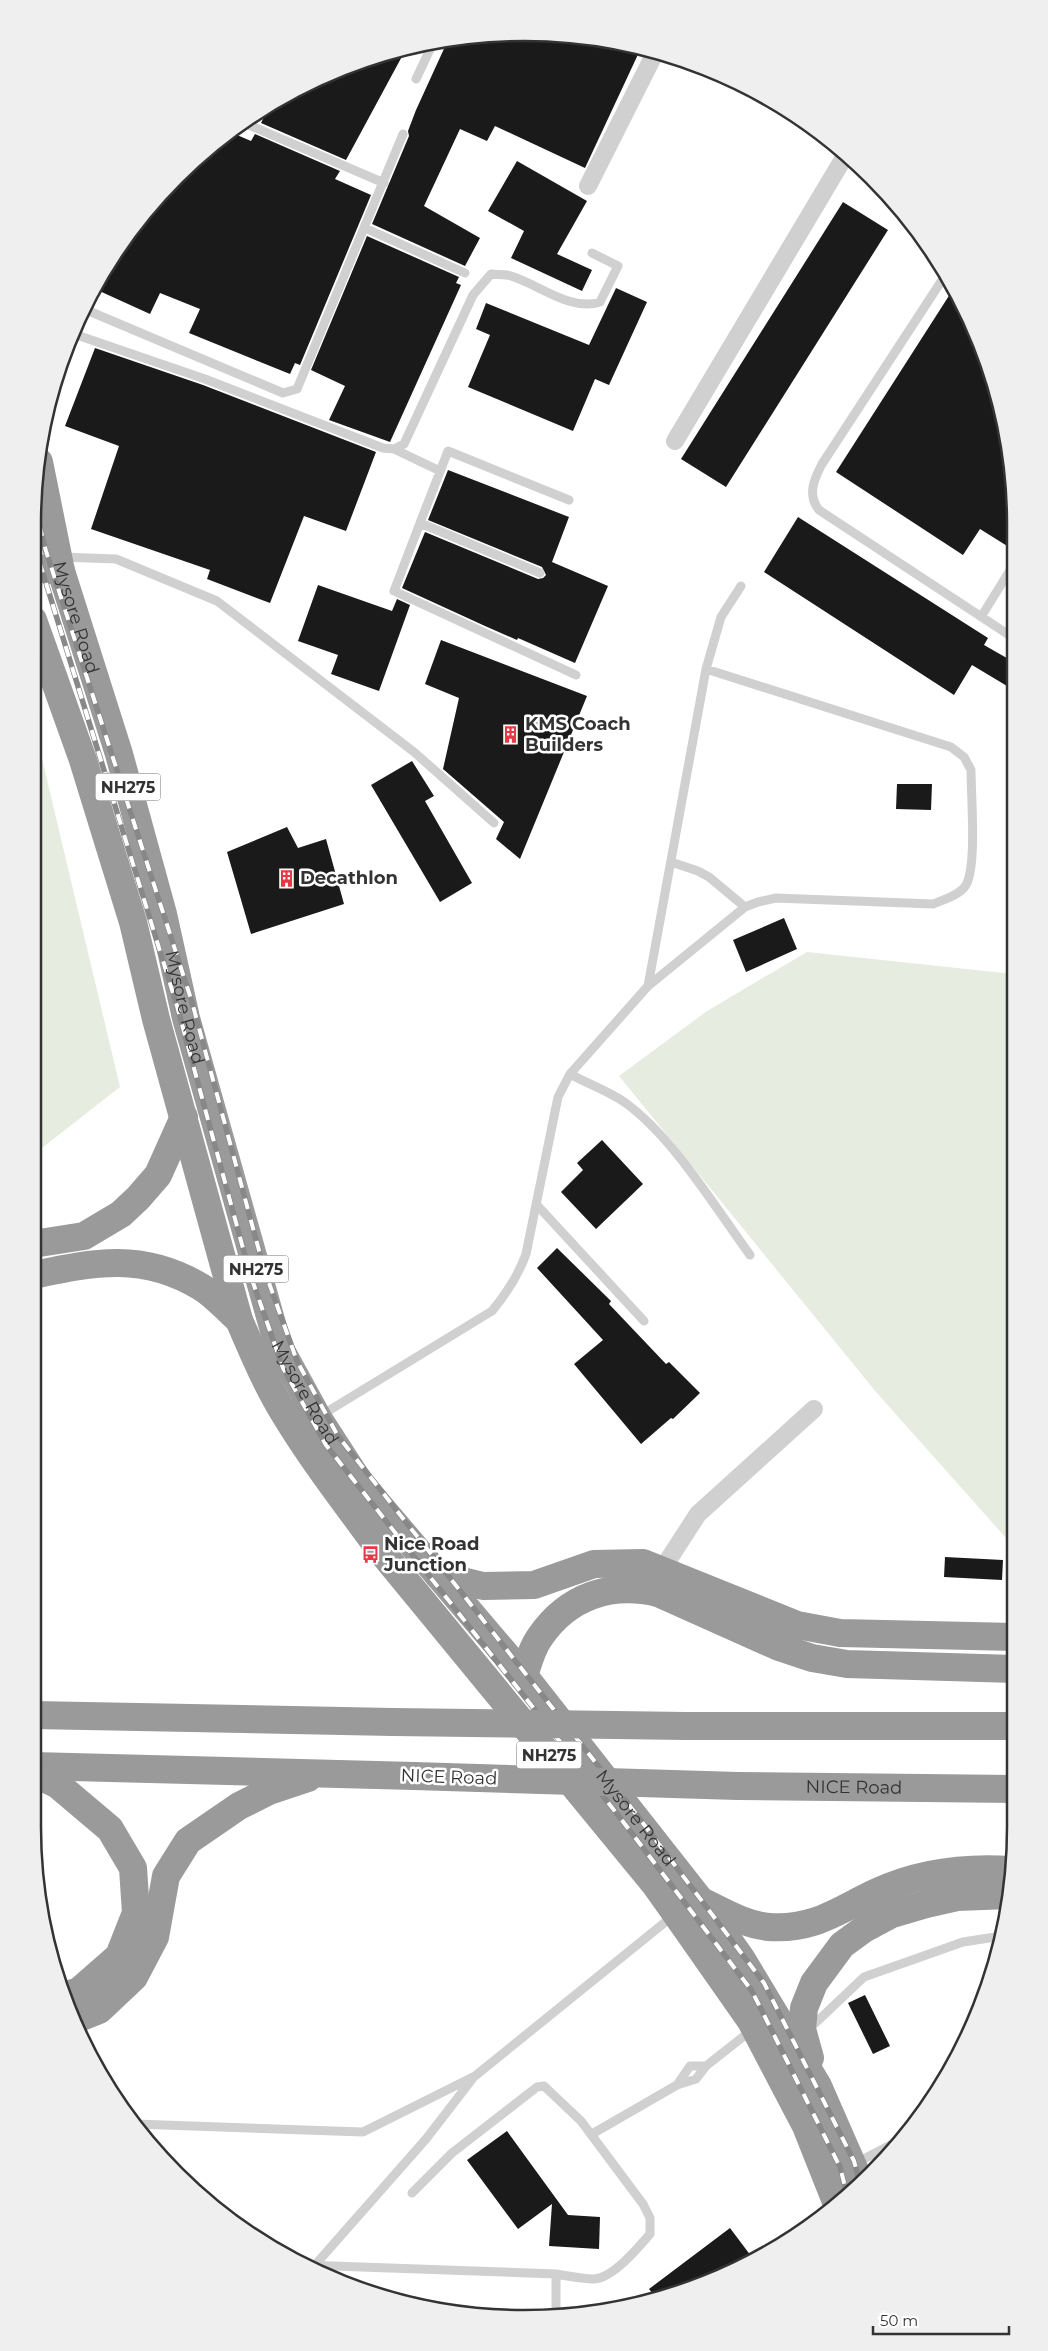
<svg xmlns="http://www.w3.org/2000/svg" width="1048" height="2351" font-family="Montserrat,sans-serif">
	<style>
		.green { fill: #e6ecdf }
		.building { fill: #1a1a1a }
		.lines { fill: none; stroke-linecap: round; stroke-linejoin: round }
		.lane { stroke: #d0d0d0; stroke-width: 9 }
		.street { stroke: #d0d0d0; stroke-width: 18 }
		.highway { stroke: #9a9a9a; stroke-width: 28 }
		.rail-casing { stroke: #888; stroke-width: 5.5 }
		.rail { stroke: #fff; stroke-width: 4; stroke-dasharray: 11; stroke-linecap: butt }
		.highway-bridge { stroke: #9a9a9a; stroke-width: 28 }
		.labels { text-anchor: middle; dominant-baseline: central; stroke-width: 5; stroke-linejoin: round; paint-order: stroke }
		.shield { fill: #fff; stroke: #707070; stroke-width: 1 }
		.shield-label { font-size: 16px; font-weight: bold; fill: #333 }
		.street-label { font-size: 18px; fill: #333; stroke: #fff }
		.poi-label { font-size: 18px; font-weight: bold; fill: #333; stroke: #fff; text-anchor: start }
		.rim { fill: none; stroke: #333; stroke-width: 2.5 }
	</style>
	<rect width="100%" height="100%" fill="#fff"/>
	<path class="green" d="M33 721 120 1087 33 1155Z
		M807 952 1013 974 1015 1548 876 1392 619 1076 707 1011Z"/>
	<path class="building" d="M524 32 620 42 641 48 585 168 495 126 487 141 460 129 424 206 480 238 465 266 372 224 409 136 408 131 416 110 448 40Z
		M406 49 346 160 261 123 264 117 256 113 336 70Z
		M230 132 251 141 255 134 340 171 335 179 371 195 300 365 295 363 290 374 189 333 200 309 160 293 150 314 95 289 115 251 176 177Z
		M517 161 587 201 557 254 592 270 582 291 511 258 524 231 488 211Z
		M843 202 888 230 726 487 681 459Z
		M367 236 459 277 456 283 461 285 390 442 329 420 345 386 311 370Z
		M616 288 647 302 609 385 595 379 573 431 468 387 490 335 476 329 486 303 589 345Z
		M952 291 978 336 1011 460 1012 549 980 529 963 555 836 472Z
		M95 348 203 385 376 452 346 531 304 516 270 603 207 579 210 570 91 529 119 446 65 426Z
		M448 470 569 517 552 562 608 586 575 663 518 638 517 640 485 626 402 588 425 532 538 579 543 578 546 575 542 567 428 520Z
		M798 517 988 638 984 645 1012 661V689L972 665 954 695 764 572Z
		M318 585 392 611 397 599 410 605 379 691 331 674 338 655 298 641Z
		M441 640 587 696 520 859 496 839 504 822 443 769 459 698 425 684Z
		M412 761 434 796 425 801 472 883 440 902 371 785Z
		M897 784H932L931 810 896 809Z
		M287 827 298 848 326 839 344 904 251 934 227 852Z
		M784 918 797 949 746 972 733 940Z
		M602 1140 643 1184 596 1229 561 1192 583 1170 577 1163Z
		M557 1248 611 1301 609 1304 666 1364 669 1362 700 1393 673 1419 671 1418 641 1444 574 1364 603 1340 537 1268Z
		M945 1557 1003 1560 1002 1580 944 1577Z
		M865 1995 890 2046 873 2054 848 2003Z
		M507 2131 568 2215 600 2217 599 2249 549 2246 552 2204 518 2229 467 2160Z
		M730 2228 754 2260 682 2292 657 2299 649 2289Z"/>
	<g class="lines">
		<path class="lane" d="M416 79 434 41
			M242 122 384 183
			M365 228 465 273
			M944 277 822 464C814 479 807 495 819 510L1012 637
			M84 309 283 393 297 389 403 134
			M71 333 205 379 383 448 394 449 404 444 473 295 491 274C497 275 505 274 511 276 538 284 571 312 600 302L618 266 592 253
			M394 449 440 471
			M420 523 448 451 569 500
			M61 557 116 559 217 601 414 752 494 823
			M540 573 420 523 394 591 576 675
			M981 617 1012 567
			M706 669 951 747 964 757 971 770C971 796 977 866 966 885 960 895 943 900 933 904L776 898 758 902 745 907 648 986 706 669 721 617 741 586
			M671 862 698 871 709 877 745 907
			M570 1074C588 1084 611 1092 627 1104 674 1139 715 1207 750 1255
			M536 1204 644 1321
			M320 1416 492 1311C507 1293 518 1276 526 1254L558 1097 570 1074 648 986
			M808 2030 864 1977 963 1942 1002 1936
			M690 2066H706L696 2079 677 2085Z
			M706 2066 753 2029
			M135 2124 363 2132 475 2076 674 1915
			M592 2134 677 2085
			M856 2163 902 2139
			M412 2193 452 2153 537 2087 544 2086 581 2121 643 2204 650 2218V2234C638 2248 613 2278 594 2279 582 2279 568 2276 556 2274
			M305 2265 556 2274V2315
			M315 2265 426 2139 473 2078"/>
		<path class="street" d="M588 186 655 53
			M675 441 845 156
			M661 1571 698 1514 814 1409"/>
		<g class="highway">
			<path id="s1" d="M39 462 61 571 119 754 163 914 186 1018 278 1345 318 1418 360 1483 524 1676 700 1900 741 1958 818 2086 860 2182"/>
			<path d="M33 568 61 571"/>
			<path d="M33 620 83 760 133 922 156 1019 239 1320C253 1352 266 1384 284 1413 313 1461 348 1506 381 1551L654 1883 676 1914 751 2021 806 2126 837 2204"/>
			<path d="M33 1244 84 1236 121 1214 138 1198 158 1175 184 1117"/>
			<path d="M33 1275C95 1262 143 1252 201 1287 215 1295 227 1310 239 1320"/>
			<path d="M438 1575 483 1586 534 1585 594 1564 643 1563 797 1625 840 1633 1015 1637"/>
			<path d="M524 1676C528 1663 532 1648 540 1637 568 1596 611 1582 658 1593L779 1647 812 1658 847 1664 1015 1669"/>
			<path d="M33 1715 393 1722"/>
			<path d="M686 1726H1015"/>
			<path d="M33 1766 414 1776"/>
			<path d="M33 1773 58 1785 110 1829 133 1868 136 1913 119 1956 79 1991 64 1996"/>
			<path id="s2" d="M738 1786 1015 1789"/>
			<path d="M701 1901C722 1911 745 1925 769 1927 815 1930 838 1910 877 1892 918 1873 966 1867 1011 1870"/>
			<path d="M74 2020 99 2010 134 1977 155 1937 166 1876 188 1841 239 1806 269 1791 308 1778"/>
			<path d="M810 2058 802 2029 804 2008 814 1983 842 1945 864 1929 892 1914 926 1904 957 1897 1009 1895"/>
		</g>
		<defs>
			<path id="rail" d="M34 504 46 551 192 1002 264 1269 297 1361 338 1436 633 1810 764 1983 854 2161 860 2183
				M33 541 177 1006 250 1274 283 1368 326 1445 621 1819 752 1991 840 2167 847 2194"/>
		</defs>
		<use href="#rail" class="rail-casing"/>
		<use href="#rail" class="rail"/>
		<path class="highway-bridge" d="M393 1722 686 1726
			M414 1776 738 1786"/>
	</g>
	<defs>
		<symbol id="building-bare" viewBox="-9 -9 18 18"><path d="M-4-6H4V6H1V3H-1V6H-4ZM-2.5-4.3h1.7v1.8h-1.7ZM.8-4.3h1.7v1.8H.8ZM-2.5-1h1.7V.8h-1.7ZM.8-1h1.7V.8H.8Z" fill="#e63946" stroke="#fff" stroke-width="2.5" paint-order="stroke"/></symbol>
		<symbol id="bus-bare" viewBox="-9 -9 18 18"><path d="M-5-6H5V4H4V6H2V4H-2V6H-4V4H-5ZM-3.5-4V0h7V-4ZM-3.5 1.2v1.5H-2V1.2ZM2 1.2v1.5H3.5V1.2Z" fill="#e63946" stroke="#fff" stroke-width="2.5" paint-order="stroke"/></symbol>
	</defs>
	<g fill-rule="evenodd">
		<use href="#building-bare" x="498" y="722" width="25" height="25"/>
		<use href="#building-bare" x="274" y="866" width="25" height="25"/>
		<use href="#bus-bare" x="358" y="1542" width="25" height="25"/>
	</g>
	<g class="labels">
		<g class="shield">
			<rect x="95.5" y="773.5" width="65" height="27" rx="4"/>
			<rect x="223.5" y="1255.5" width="65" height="27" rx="4"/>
			<rect x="516.5" y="1741.5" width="65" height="27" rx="4"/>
		</g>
		<g class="shield-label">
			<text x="128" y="787">NH275</text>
			<text x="256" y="1269">NH275</text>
			<text x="549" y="1755">NH275</text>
		</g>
		<g class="street-label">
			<text stroke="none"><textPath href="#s1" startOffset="160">Mysore Road</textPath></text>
			<text stroke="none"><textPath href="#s1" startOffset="565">Mysore Road</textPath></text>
			<text stroke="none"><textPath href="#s1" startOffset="970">Mysore Road</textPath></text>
			<text transform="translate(449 1777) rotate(2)">NICE Road</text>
			<text stroke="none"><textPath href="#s2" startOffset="116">NICE Road</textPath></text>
			<text stroke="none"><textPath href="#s1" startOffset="1510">Mysore Road</textPath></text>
		</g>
		<g class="poi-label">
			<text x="525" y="724">KMS Coach<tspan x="525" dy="21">Builders</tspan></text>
			<text x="300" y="878">Decathlon</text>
			<text x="384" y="1544">Nice Road<tspan x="384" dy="21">Junction</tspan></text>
		</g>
	</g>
	<path d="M0 0H1048V2351H0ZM524 41H524A483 483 0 0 1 1007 524V1827A483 483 0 0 1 524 2310H524A483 483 0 0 1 41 1827V524A483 483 0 0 1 524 41Z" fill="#efefef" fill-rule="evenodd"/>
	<path class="rim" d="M524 41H524A483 483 0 0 1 1007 524V1827A483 483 0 0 1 524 2310H524A483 483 0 0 1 41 1827V524A483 483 0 0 1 524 41Z"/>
	<path d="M873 2326v8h136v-8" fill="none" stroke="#333333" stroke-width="2.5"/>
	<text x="880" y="2326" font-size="15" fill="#333333" stroke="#ffffff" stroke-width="4" paint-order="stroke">50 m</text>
</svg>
